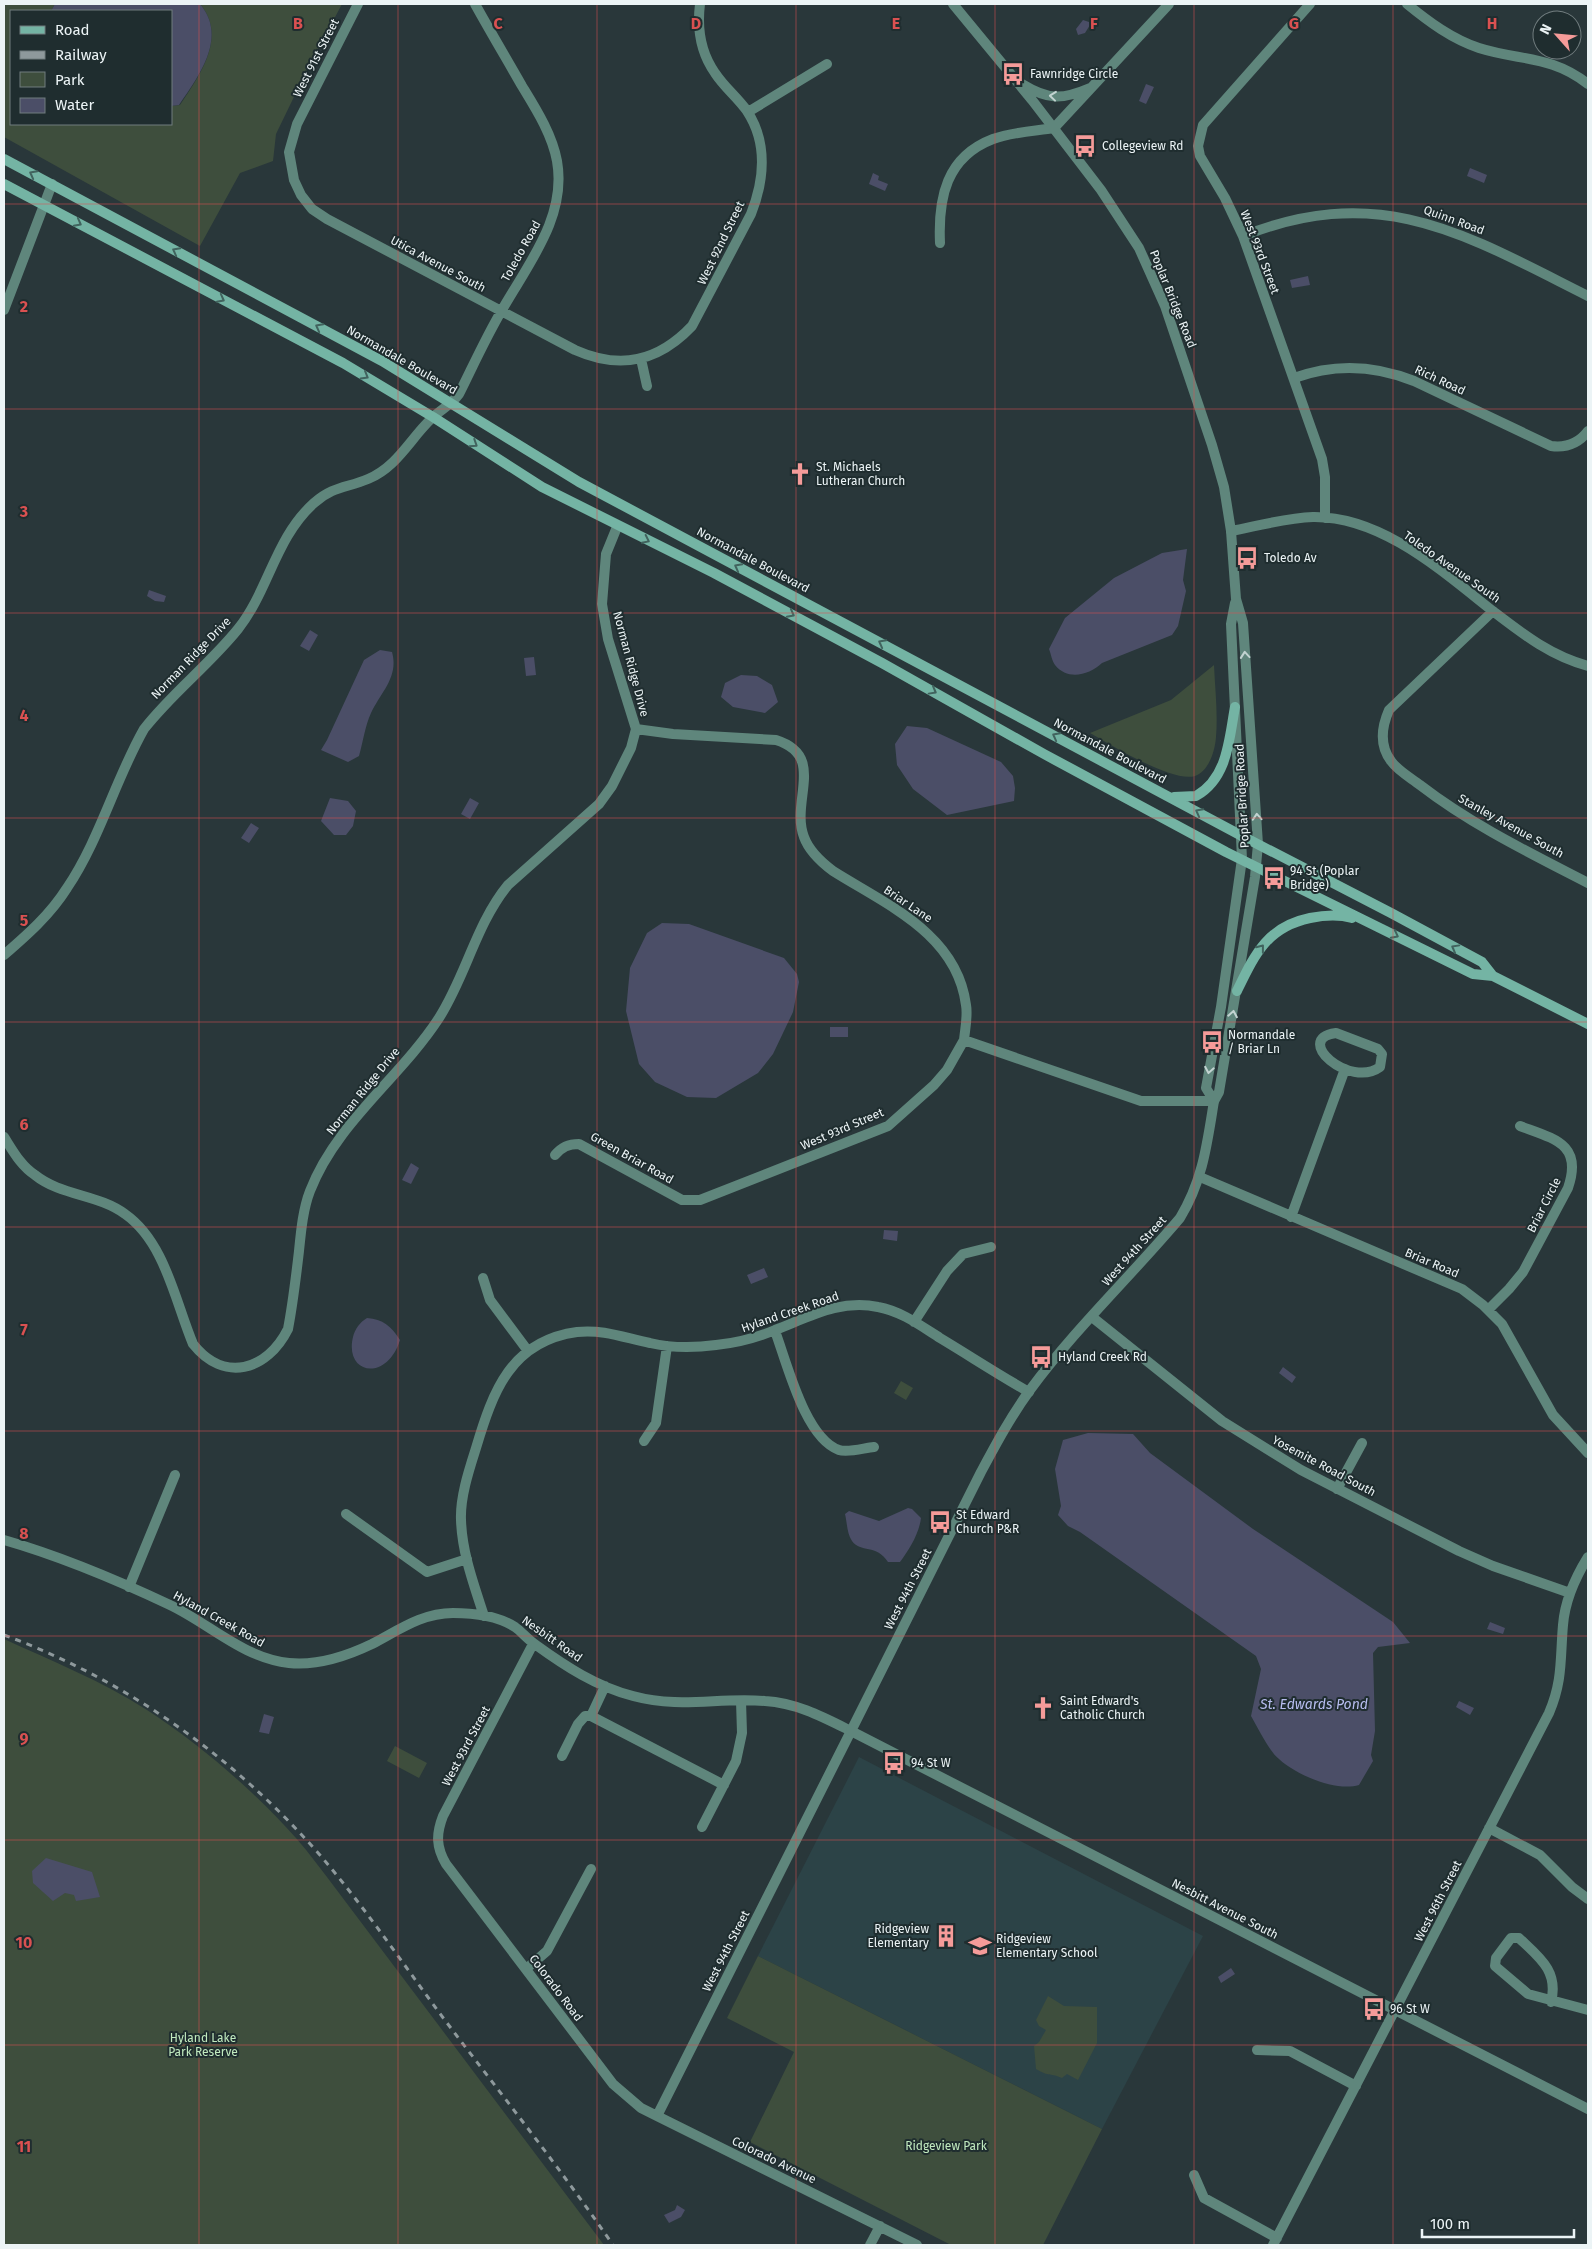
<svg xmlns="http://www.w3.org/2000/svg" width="1592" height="2249" font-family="'Fira Sans',sans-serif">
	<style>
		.built { fill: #2c4347 }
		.green { fill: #3e4e3d }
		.water { fill: #4b4e67 }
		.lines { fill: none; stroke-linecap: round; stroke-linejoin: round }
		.minor { stroke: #5f867c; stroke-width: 10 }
		.tertiary { stroke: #5f867c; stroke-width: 10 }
		.secondary { stroke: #74b4a4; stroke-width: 10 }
		.rail { stroke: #8e999c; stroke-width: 3; stroke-dasharray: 6 6; stroke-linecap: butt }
		.oneway { stroke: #c2d3d1 }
		.oneway2 { stroke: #41635e }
		.grid { fill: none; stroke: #da5151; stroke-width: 1; stroke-opacity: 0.55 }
		.labels { text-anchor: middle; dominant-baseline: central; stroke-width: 4; stroke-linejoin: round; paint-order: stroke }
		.street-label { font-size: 12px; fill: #ecf4f6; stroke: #1f2d2f }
		.poi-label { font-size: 12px; fill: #ecf4f6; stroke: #1f2d2f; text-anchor: start }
		.park-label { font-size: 12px; fill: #c1eabf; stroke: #1f2d2f }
		.water-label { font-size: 14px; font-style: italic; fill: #b7bdef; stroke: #1f2d2f }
		.grid-label { font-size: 16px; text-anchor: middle; font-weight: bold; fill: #da5151; stroke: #1f2d2f; stroke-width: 4; stroke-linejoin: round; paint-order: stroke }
	</style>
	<rect width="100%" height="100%" fill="#29373a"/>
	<path class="built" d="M859 1757 1203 1936 1102 2129 758 1956Z"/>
	<path class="green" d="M4 4H55L51 11H11V124H171V106L180 105C199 76 228 37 200 4H342L306 72 276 134 273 161 240 173 200 246 4 137Z
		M1214 665C1215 689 1218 713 1216 737 1215 751 1209 771 1195 776 1173 783 1111 745 1090 733L1171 700Z
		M901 1381 913 1388 906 1400 894 1393Z
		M4 1639C52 1661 102 1681 147 1710 201 1745 253 1790 296 1838 310 1854 323 1872 336 1889L604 2245H4Z
		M395 1746 427 1763 419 1778 387 1761Z
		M758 1956 1102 2129 1043 2245H951L750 2142 794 2052 727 2018Z
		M1048 1996 1064 2006 1097 2007V2043L1078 2080 1067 2074 1062 2078C1051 2073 1049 2077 1036 2069L1034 2046 1039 2042 1046 2030 1039 2026 1036 2020Z"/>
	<path class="water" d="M55 4H200C228 37 199 76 179 105L171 106V11H51Z
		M1083 20 1089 22 1090 25 1085 33 1078 35 1076 29Z
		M1146 84 1154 87 1146 104 1139 101Z
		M1470 168 1487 175 1484 183 1467 176Z
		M873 173 879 176 878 180 888 184 885 191 869 184Z
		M1308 276 1310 285 1292 288 1290 280Z
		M1187 549 1183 580 1186 591 1178 626 1172 635 1102 663C1089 675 1068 681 1055 665 1052 661 1051 654 1049 649L1065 618 1114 578 1162 553Z
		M149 590 166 596 164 602 155 601 147 596Z
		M310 630 318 635 309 651 300 646Z
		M380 650 392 652C399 677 381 692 371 713 365 726 363 742 359 756L348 762 321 750 327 740 364 660Z
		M534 657 536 675 526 676 524 658Z
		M741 675 757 676 772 685 778 702 765 713 733 707 721 697 725 683Z
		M907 726 927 728 1001 762 1013 776 1015 788 1014 801 947 815 913 789 897 765 895 744Z
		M330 798 348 801 356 811 353 826 346 835H334L321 821Z
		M470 798 479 803 470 819 461 814Z
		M251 823 259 828 249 843 241 838Z
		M662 923 689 924 784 958 797 974 799 982 793 1012 773 1054 758 1073 716 1098 687 1097 655 1082 639 1064 626 1011 630 968 647 933Z
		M830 1027H848V1037H830Z
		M411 1163 419 1168 411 1184 402 1180Z
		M884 1230 898 1231 897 1241 883 1239Z
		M764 1268 768 1277 751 1284 747 1275Z
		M367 1318C383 1319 391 1326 400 1340 387 1382 344 1375 353 1337 355 1329 360 1322 367 1318Z
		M1283 1367 1296 1377 1292 1383 1279 1373Z
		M1088 1433 1133 1434 1150 1453 1253 1529 1393 1622 1410 1643 1378 1647 1373 1653 1375 1731 1371 1755 1373 1761 1359 1785C1336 1792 1296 1775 1279 1759 1269 1751 1258 1728 1251 1716L1261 1669 1256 1656 1080 1532 1068 1526 1058 1515 1061 1506 1055 1469 1063 1440Z
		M908 1508 912 1509 921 1518C919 1534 909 1550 900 1562H888C877 1544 860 1553 852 1541 847 1534 847 1522 845 1514L849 1511 879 1521Z
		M1490 1622 1505 1628 1503 1634 1487 1629Z
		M1459 1701 1474 1708 1470 1715 1456 1707Z
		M264 1714 274 1717 269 1734 259 1732Z
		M46 1858 92 1872 100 1897 76 1901 74 1895 65 1893 53 1901 33 1883 32 1871Z
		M1231 1968 1235 1974 1221 1983 1218 1977Z
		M677 2205 685 2210 681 2217 669 2223 664 2215 675 2210Z"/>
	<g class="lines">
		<path class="minor" d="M358 4 297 124 289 152 294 180 301 195 312 209 327 219 575 350C620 370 658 362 692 326L751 214C764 181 768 143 747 111 738 98 724 87 715 73 701 53 697 28 700 4
			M1310 4 1203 125 1198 146 1200 156 1225 198 1243 236 1322 459 1325 477V518
			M1407 4C1429 22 1452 39 1479 48 1520 61 1551 55 1588 84
			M748 112 827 64
			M1243 236C1382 181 1466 235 1588 296
			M940 243C938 198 946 157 993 139 1012 132 1035 131 1054 128
			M4 310 52 184
			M641 359 647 386
			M1294 378C1335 363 1374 365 1414 381L1551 446C1566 448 1579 443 1588 431
			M1231 531C1257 526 1286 518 1313 517 1382 516 1443 572 1494 612 1524 635 1551 656 1588 666
			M1493 611 1389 710C1382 726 1379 745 1391 761 1398 771 1411 778 1420 785 1472 825 1530 853 1588 883
			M636 729 673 734 776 740C827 756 790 801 804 837 809 851 821 862 833 871 887 905 957 934 966 1005 968 1016 965 1029 964 1040L1141 1101H1214
			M4 955C27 935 50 915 67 888 100 839 115 780 144 729 172 693 209 665 238 629 269 590 275 538 314 503 333 486 347 488 368 479 397 467 410 439 431 419 440 410 451 405 459 394 473 366 486 337 502 310 528 264 567 217 557 161 552 134 536 109 522 86 506 58 490 31 475 4
			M1336 1033 1378 1049 1382 1054 1380 1067C1350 1089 1292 1039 1336 1033Z
			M4 1137C13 1151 21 1166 35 1175 61 1196 98 1194 125 1214 165 1242 175 1301 193 1344 224 1383 267 1371 288 1329 293 1303 296 1277 299 1251 301 1231 303 1209 310 1191 336 1123 400 1078 439 1018 466 976 476 924 508 885L599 804 612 786 631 748 636 729 608 639 602 604 606 554 617 527
			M555 1155C562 1147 568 1144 579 1144L682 1200H700L888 1126 934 1085 947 1070 964 1040
			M1200 1177 1462 1289 1483 1305 1502 1324 1553 1415 1588 1453
			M1291 1217 1345 1069
			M483 1278 490 1300 528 1351
			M1488 1310 1509 1289 1523 1272 1568 1188C1583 1144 1555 1139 1520 1126
			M1092 1317 1222 1421 1301 1470 1459 1551 1493 1566 1570 1593
			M914 1322 947 1271 963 1254 991 1247
			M775 1331C787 1363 805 1438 839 1450 848 1453 864 1448 874 1447
			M644 1441 656 1423 667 1346
			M1337 1489 1362 1443
			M346 1514 427 1572 467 1559
			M4 1540C60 1556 117 1580 170 1605 210 1624 243 1658 289 1663 318 1666 347 1656 372 1644 399 1630 422 1613 453 1613 473 1613 498 1616 515 1627 522 1632 528 1640 536 1645 565 1666 597 1687 633 1696 681 1709 718 1697 765 1701 797 1703 823 1717 851 1731L657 2116
			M129 1587 175 1475
			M484 1616C474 1585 462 1553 461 1520 460 1497 469 1470 476 1448 493 1391 511 1341 577 1332 603 1329 625 1338 650 1343 671 1348 694 1348 716 1345 737 1343 756 1338 775 1330 809 1317 840 1299 878 1307 901 1311 921 1326 940 1338 970 1356 999 1375 1029 1392
			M533 1644 443 1816C436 1834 436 1847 446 1864L613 2084 641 2108 657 2116 917 2245
			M591 1716 724 1785
			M562 1756 578 1724 585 1716H591L605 1686
			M702 1827 736 1761 742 1733 741 1701
			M1489 1828 1540 1855 1572 1887 1588 1899
			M526 1969 547 1951 591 1869
			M1551 2002C1559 1971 1539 1957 1519 1938H1511L1496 1958 1495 1966 1528 1994 1588 2010
			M1257 2050 1290 2051 1356 2086
			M1194 2175 1204 2198 1277 2238
			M870 2245 880 2226
			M1273 2245 1549 1713C1563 1680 1560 1659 1563 1625 1565 1600 1575 1578 1588 1557"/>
		<path class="tertiary" d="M953 4 1032 100 1101 190 1139 248 1165 306 1212 445 1224 487 1231 531 1236 599 1243 623 1258 844 1255 877 1219 1092 1214 1101C1207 1144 1203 1180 1180 1218 1131 1276 1075 1329 1030 1390 1011 1416 996 1444 981 1472L851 1731 1588 2109
			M1022 84C1048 100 1062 100 1090 88
			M1054 128 1169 4
			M1214 1101 1206 1088 1221 1007 1242 859 1231 624 1235 603"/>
		<path class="secondary" d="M4 159 382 361 579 482 1242 836 1391 913 1482 962 1493 976
			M4 184 343 363 433 417 542 487 714 573 882 663 1044 754 1226 852 1473 974 1493 976 1588 1024
			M1174 797 1196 796C1228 778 1229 739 1235 707
			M1237 991C1255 954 1267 927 1310 918 1325 915 1338 914 1352 918"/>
		<path class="rail" d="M4 1635C126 1680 233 1756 319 1854 364 1906 403 1964 444 2019 501 2094 560 2168 613 2245"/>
	</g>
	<defs><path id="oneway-chevron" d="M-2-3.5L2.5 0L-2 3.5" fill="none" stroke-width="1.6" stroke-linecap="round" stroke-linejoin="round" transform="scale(1.25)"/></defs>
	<g class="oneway">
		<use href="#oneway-chevron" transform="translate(1053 96) rotate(-174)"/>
		<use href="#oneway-chevron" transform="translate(1245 655) rotate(-95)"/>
		<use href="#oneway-chevron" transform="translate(1257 817) rotate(-94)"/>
		<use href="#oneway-chevron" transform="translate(1233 1014) rotate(-80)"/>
		<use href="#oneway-chevron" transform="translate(1209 1070) rotate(100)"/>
	</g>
	<g class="oneway2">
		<use href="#oneway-chevron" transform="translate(33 174) rotate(-152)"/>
		<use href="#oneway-chevron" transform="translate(78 223) rotate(28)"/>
		<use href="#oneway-chevron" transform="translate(176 251) rotate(-152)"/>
		<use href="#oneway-chevron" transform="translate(221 299) rotate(28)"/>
		<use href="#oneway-chevron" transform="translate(319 327) rotate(-152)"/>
		<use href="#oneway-chevron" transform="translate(365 376) rotate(30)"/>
		<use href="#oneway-chevron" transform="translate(474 444) rotate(33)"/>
		<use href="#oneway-chevron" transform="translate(646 540) rotate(26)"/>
		<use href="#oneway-chevron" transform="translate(738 567) rotate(-152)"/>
		<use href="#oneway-chevron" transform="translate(791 614) rotate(28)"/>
		<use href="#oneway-chevron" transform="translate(882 643) rotate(-152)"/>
		<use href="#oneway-chevron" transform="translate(933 691) rotate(29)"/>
		<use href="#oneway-chevron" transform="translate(1056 736) rotate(-152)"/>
		<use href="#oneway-chevron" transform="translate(1199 812) rotate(-152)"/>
		<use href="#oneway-chevron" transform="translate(1395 935) rotate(27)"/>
		<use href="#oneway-chevron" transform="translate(1261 948) rotate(-52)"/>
		<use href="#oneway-chevron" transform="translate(1455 948) rotate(-151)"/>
	</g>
	<path class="grid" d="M199 4V2245M398 4V2245M597 4V2245M796 4V2245M995 4V2245M1194 4V2245M1393 4V2245M4 204H1588M4 409H1588M4 613H1588M4 818H1588M4 1022H1588M4 1227H1588M4 1431H1588M4 1636H1588M4 1840H1588M4 2045H1588"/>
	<defs>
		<symbol id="bus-bare" viewBox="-9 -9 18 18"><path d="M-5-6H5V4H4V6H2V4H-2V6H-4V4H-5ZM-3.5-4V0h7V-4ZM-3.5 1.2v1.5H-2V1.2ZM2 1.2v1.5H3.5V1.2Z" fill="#f59b99" stroke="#1f2d2f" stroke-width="2.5" paint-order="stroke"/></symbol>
		<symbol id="church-bare" viewBox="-9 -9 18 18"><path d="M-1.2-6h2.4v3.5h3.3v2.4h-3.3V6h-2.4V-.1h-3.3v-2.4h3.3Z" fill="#f59b99" stroke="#1f2d2f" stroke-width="2.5" paint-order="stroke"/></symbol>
		<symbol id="building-bare" viewBox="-9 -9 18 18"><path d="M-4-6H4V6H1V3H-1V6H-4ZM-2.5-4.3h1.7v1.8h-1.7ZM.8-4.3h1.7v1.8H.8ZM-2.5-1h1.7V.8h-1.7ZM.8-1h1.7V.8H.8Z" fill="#f59b99" stroke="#1f2d2f" stroke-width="2.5" paint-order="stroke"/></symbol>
		<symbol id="school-bare" viewBox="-9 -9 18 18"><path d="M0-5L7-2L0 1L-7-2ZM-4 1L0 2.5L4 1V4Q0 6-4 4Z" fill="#f59b99" stroke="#1f2d2f" stroke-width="2.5" paint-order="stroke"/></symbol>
	</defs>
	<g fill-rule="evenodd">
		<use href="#bus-bare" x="997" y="58" width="32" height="32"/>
		<use href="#bus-bare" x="1069" y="130" width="32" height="32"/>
		<use href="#church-bare" x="784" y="458" width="32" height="32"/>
		<use href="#bus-bare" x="1231" y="542" width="32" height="32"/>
		<use href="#bus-bare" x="1258" y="862" width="32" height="32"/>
		<use href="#bus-bare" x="1196" y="1026" width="32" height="32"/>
		<use href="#bus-bare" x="1025" y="1341" width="32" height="32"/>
		<use href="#bus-bare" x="924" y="1506" width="32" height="32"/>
		<use href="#church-bare" x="1027" y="1692" width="32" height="32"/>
		<use href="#bus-bare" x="878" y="1747" width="32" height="32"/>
		<use href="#building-bare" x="930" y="1920" width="32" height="32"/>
		<use href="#school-bare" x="964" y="1930" width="32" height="32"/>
		<use href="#bus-bare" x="1358" y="1993" width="32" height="32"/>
	</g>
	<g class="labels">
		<g class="street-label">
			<text transform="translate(316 58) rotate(-63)">West 91st Street</text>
			<text transform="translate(1454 220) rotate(20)">Quinn Road</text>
			<text transform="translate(721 243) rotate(-64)">West 92nd Street</text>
			<text transform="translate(521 251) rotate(-61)">Toledo Road</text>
			<text transform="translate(1260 252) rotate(69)">West 93rd Street</text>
			<text transform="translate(438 264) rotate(28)">Utica Avenue South</text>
			<text transform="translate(1173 299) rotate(68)">Poplar Bridge Road</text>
			<text transform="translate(402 360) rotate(30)">Normandale Boulevard</text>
			<text transform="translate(1440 380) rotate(25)">Rich Road</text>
			<text transform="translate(753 560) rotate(28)">Normandale Boulevard</text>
			<text transform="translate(1452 567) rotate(35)">Toledo Avenue South</text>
			<text transform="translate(191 658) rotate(-46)">Norman Ridge Drive</text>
			<text transform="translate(631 664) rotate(75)">Norman Ridge Drive</text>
			<text transform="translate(1110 751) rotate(28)">Normandale Boulevard</text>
			<text transform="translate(1242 796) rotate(-93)">Poplar Bridge Road</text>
			<text transform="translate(1511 826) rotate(29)">Stanley Avenue South</text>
			<text transform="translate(908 904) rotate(34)">Briar Lane</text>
			<text transform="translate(363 1091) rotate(-51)">Norman Ridge Drive</text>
			<text transform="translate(842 1129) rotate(-23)">West 93rd Street</text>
			<text transform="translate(632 1158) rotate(29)">Green Briar Road</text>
			<text transform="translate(1544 1205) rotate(-63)">Briar Circle</text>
			<text transform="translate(1134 1251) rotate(-48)">West 94th Street</text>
			<text transform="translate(1432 1263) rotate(23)">Briar Road</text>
			<text transform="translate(790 1312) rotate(-19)">Hyland Creek Road</text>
			<text transform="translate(1324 1466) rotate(28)">Yosemite Road South</text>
			<text transform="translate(908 1589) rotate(-63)">West 94th Street</text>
			<text transform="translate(219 1619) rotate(29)">Hyland Creek Road</text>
			<text transform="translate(552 1639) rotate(35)">Nesbitt Road</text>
			<text transform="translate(466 1746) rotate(-62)">West 93rd Street</text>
			<text transform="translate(1438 1901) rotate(-63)">West 96th Street</text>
			<text transform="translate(1225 1909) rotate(27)">Nesbitt Avenue South</text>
			<text transform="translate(726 1951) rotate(-63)">West 94th Street</text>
			<text transform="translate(556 1988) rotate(53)">Colorado Road</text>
			<text transform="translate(774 2160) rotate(26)">Colorado Avenue</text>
		</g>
		<g class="poi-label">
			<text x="1030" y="74">Fawnridge Circle</text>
			<text x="1102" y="146">Collegeview Rd</text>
			<text x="816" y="467">St. Michaels<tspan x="816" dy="14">Lutheran Church</tspan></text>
			<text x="1264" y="558">Toledo Av</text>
			<text x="1290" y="871">94 St (Poplar<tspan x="1290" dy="14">Bridge)</tspan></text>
			<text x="1228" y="1035">Normandale<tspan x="1228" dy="14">/ Briar Ln</tspan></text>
			<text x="1058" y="1357">Hyland Creek Rd</text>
			<text x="956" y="1515">St Edward<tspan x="956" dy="14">Church P&amp;R</tspan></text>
			<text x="1060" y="1701">Saint Edward's<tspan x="1060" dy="14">Catholic Church</tspan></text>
			<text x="911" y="1763">94 St W</text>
			<text x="929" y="1929" text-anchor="end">Ridgeview<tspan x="929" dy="14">Elementary</tspan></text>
			<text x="996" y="1939">Ridgeview<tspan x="996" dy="14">Elementary School</tspan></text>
			<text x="1390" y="2009">96 St W</text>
		</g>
		<g class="park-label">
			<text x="203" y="2038">Hyland Lake<tspan x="203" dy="14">Park Reserve</tspan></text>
			<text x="946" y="2146">Ridgeview Park</text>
		</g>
		<g class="water-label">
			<text x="1314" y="1704">St. Edwards Pond</text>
		</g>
	</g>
	<g class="grid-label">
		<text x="298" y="29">B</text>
		<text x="498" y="29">C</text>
		<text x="696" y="29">D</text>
		<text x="896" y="29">E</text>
		<text x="1094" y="29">F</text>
		<text x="1294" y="29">G</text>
		<text x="1492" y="29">H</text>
		<text x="24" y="312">2</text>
		<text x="24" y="517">3</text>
		<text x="24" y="721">4</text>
		<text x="24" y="926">5</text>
		<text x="24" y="1130">6</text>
		<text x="24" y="1335">7</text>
		<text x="24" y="1539">8</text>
		<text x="24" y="1744">9</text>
		<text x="24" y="1948">10</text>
		<text x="24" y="2152">11</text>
	</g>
	<rect width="1592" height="2249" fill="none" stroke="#ecf4f6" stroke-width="10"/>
	<rect x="10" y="10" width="162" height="115" fill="#1f2d2f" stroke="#717d7f"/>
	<rect x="20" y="26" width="25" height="8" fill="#74b4a4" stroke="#717d7f"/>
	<text x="55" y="35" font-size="15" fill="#ecf4f6">Road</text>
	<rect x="20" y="51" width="25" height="8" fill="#8e999c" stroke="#717d7f"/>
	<text x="55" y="60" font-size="15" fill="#ecf4f6">Railway</text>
	<rect x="20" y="72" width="25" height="15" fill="#3e4e3d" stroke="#717d7f"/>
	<text x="55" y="85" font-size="15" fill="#ecf4f6">Park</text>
	<rect x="20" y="98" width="25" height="15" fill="#4b4e67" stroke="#717d7f"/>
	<text x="55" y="110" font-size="15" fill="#ecf4f6">Water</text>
	<g transform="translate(1557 35) rotate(297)"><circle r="24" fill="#1f2d2f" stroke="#717d7f"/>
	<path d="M0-4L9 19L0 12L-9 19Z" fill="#f59b99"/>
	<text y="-8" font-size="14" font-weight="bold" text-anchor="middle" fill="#ecf4f6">N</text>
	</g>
	<path d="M1422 2229v8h152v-8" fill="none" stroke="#ecf4f6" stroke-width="2.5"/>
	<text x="1430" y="2229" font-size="15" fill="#ecf4f6" stroke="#1f2d2f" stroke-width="4" paint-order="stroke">100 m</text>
</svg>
